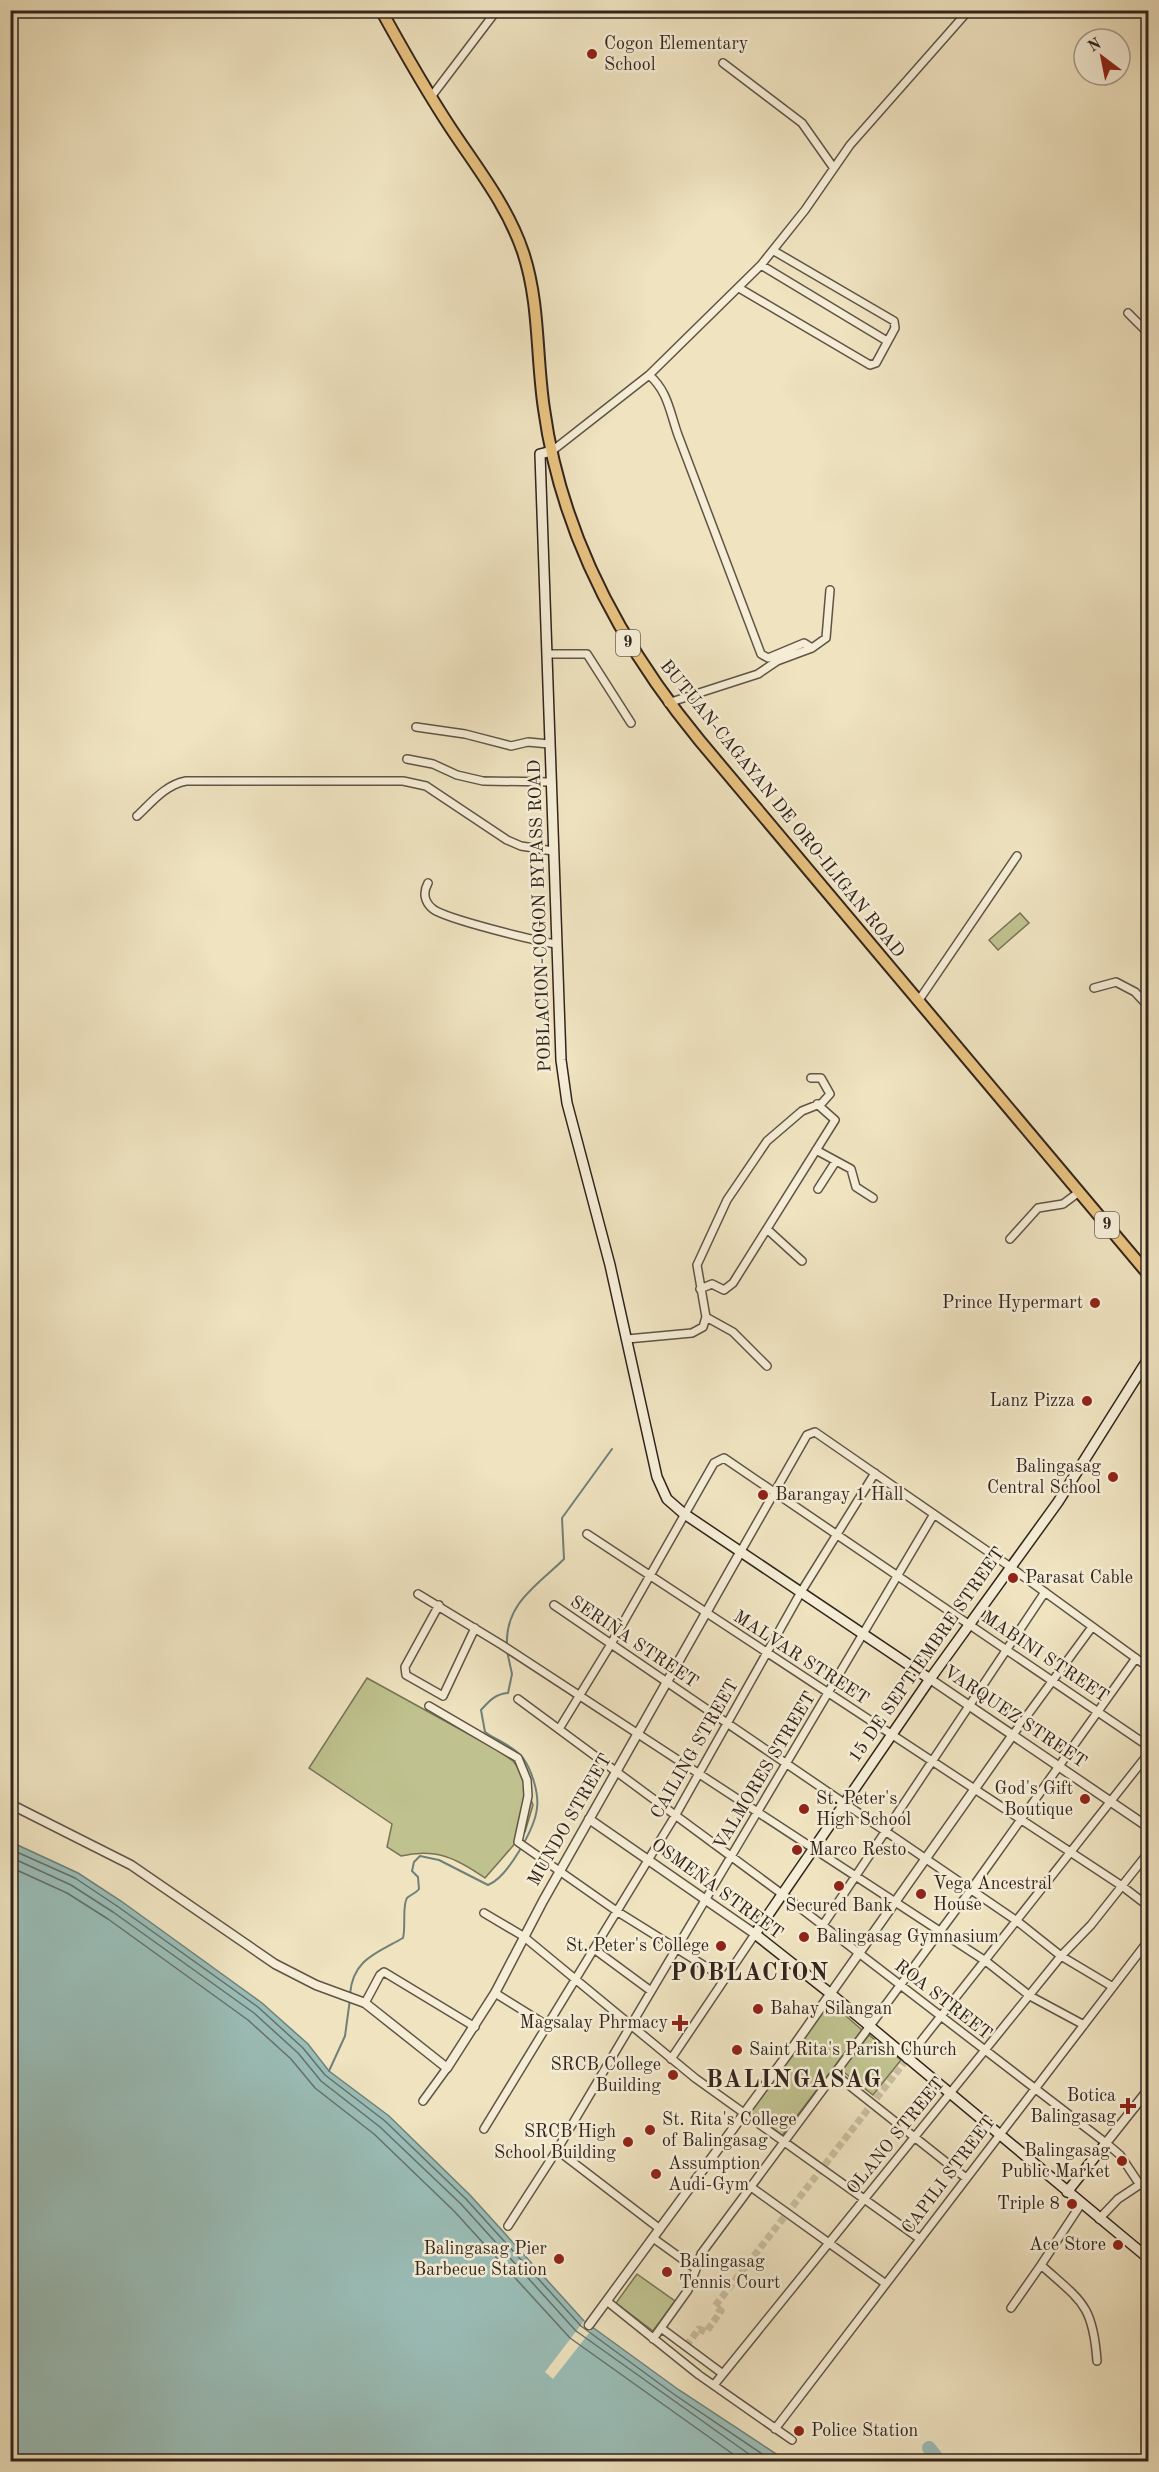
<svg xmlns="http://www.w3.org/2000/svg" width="1159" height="2472" font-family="'Old Standard TT',serif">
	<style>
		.green { fill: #bfc28e; stroke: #787356; stroke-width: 1.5 }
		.water { fill: #9abdb7; stroke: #708079; stroke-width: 1.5 }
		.pier { fill: #efe3c0 }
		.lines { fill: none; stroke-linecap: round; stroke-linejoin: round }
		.shore { stroke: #66706a; stroke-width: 1.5 }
		.stream { stroke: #708079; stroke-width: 2 }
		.river { stroke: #9abdb7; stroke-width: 14 }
		.minor-tunnel { stroke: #c9bd9f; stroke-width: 7; stroke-dasharray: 7 3.5; stroke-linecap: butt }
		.minor-casing { stroke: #615446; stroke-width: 10 }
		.tertiary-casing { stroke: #615446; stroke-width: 11 }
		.secondary-casing { stroke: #32241d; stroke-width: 12 }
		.trunk-casing { stroke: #32241d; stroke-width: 14 }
		.minor { stroke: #f5edd6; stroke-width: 7 }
		.tertiary { stroke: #f5edd6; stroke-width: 8 }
		.secondary { stroke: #f5edd6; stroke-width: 9 }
		.trunk { stroke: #e8c280; stroke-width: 10 }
		.poi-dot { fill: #8f2418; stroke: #f5edd6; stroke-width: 2 }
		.labels { text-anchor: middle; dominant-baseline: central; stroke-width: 5; stroke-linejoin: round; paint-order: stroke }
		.shield { fill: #f5edd6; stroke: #6c6054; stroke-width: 1.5 }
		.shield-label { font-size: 16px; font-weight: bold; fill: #32241d }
		.poi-label { font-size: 18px; fill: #32241d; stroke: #f5edd6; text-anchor: start }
		.street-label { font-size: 18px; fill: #32241d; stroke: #f5edd6 }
		.district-label { font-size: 24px; font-weight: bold; letter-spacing: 1.5px; fill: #32241d; stroke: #f5edd6 }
	</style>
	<rect width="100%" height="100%" fill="#efe3c0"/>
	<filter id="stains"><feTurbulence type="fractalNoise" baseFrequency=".00333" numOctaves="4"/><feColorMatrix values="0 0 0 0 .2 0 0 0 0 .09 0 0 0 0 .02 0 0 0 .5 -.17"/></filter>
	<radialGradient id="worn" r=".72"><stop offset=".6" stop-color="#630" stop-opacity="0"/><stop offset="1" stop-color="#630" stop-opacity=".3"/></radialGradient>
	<path class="green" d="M1020 913 1029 923 998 950 989 940Z
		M367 1678 494 1748 513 1761 520 1770 533 1805 525 1832 485 1878C456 1858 436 1848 401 1856L387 1847 392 1824 309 1768Z
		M830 2002 862 2030 782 2136 749 2113Z
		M869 2035 901 2060 873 2095 841 2070Z
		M637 2274 675 2301 653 2331 616 2303Z"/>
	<path class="water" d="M11 1842 78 1873 121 1901 262 2003 308 2044 329 2071 389 2116 470 2195 584 2321 679 2390 787 2461 11 2462Z"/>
	<path class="pier" d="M584 2321 593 2328 553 2379 545 2372Z"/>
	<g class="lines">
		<path class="shore" d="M10 1849 75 1878 117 1906 258 2007 303 2048 325 2075 385 2121 466 2199 581 2326 675 2395 774 2462
			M10 1857 71 1885 113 1912 254 2013 298 2053 321 2081 380 2127 461 2204 576 2331 760 2462
			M10 1867 67 1893 108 1919 248 2020 291 2059 315 2088 374 2134 454 2211 570 2338 744 2462"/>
		<path class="stream" d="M507 1645C505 1603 538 1585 564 1559L562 1518 612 1449
			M350 1994C353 1959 377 1953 403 1938 406 1927 402 1905 407 1898 410 1895 416 1893 419 1889L418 1877 412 1871 414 1862 420 1856 439 1860 488 1885C508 1877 535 1828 537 1808 539 1794 532 1770 523 1758 515 1747 496 1740 485 1732L481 1710C489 1701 495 1694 508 1693L512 1674 507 1651
			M329 2071 345 2036 350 1999"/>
		<path class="river" d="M929 2448 940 2462"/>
		<path class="minor-tunnel" d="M686 2346 699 2329 706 2332 721 2311 715 2306 907 2059"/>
		<defs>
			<path id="minor" d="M723 63 802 123 833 167
				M431 97 497 10
				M761 265 887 341
				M739 288 870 365 876 363 895 328 894 321 774 251
				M1128 313 1148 333
				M649 375C668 391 670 413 678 435L761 654 768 658 804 643 812 648
				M552 451 649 375 761 265 805 210 850 145 969 10
				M547 654H587L631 723
				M668 703 758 674 777 661 812 648 826 638 830 590
				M416 727 465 734 511 746 528 742 549 744
				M407 759 433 764 457 775 483 781 550 782
				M137 816C152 802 165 785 186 781H403L426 786 507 840 521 846 553 851
				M428 883C423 892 424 902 433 909 446 919 536 941 556 944
				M1094 988 1116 982 1135 992 1148 1006
				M919 1000 1017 856
				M816 1150 851 1169 856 1187 873 1198
				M818 1189 836 1161
				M768 1230 802 1261
				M1010 1239 1038 1208 1063 1204 1079 1192
				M700 1289 712 1284 724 1290 733 1283 835 1120 817 1104
				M706 1317 733 1332 767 1366
				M627 1339 692 1333 703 1327 706 1317 697 1265 727 1200 767 1141 802 1111 822 1103 830 1094 821 1078H811
				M587 1534 1122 1886 1148 1906
				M741 1551 807 1435 815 1432 1009 1566 1148 1667
				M418 1594 502 1645 987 1962 1030 1996 1084 2025
				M439 1605 405 1667 406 1675 443 1696 475 1628
				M554 1605 1017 1921 1061 1956 1113 1987
				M518 1699 782 1894 1106 2143 1120 2155 1140 2185
				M429 1706 518 1758 527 1780 528 1796 518 1842 618 1912 724 1978
				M559 1729 611 1644 714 1463 724 1458 1148 1746
				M1012 1736 1092 1627
				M484 1913 523 1936 695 2078 920 2239
				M823 1925 1045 1592
				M594 1949 651 1991
				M495 1993 548 2026
				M365 2003 380 1975 384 1972 475 2027
				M671 2059 755 1934
				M907 2059 1148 1754
				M835 2074 966 2178
				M423 2101 447 2068
				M484 2129 675 1816 801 1592 875 1473
				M557 2150 660 2229
				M751 2187 886 2284
				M1081 2204 1041 2265C1081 2301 1093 2304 1097 2361
				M1099 2219 1118 2199 1148 2179
				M508 2226 557 2150 934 1514
				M696 2269 701 2254 970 1891 1136 1658
				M608 2302 699 2375 792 2440
				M1011 2308 1041 2265
				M661 2328 723 2374
				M653 2339 688 2290 696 2269 653 2238
				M714 2385 1061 1956 1091 1925 1148 1853
				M775 2429 1148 1941"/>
			<path id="tertiary" d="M930 1679 1148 1827
				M10 1804 131 1865 275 1964 316 1985 365 2003 447 2068 495 1993 543 1901 741 1551
				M589 1819 755 1934
				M1106 2143 1148 2090
				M589 2325 793 2047 1012 1736"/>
			<path id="secondary" d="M552 451 540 454 561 1060 567 1103 610 1265 657 1477 667 1499 683 1513 930 1679
				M1148 1359 1058 1502 930 1679 755 1934 831 1994 1148 2258
				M1067 2192 1106 2143"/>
			<path id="trunk" d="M381 10C403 50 425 89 450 127 477 168 507 205 523 252 540 303 536 356 544 409 561 533 621 645 700 741L1148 1274"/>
		</defs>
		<use href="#minor" class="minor-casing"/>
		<use href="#tertiary" class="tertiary-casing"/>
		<use href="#secondary" class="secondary-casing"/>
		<use href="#trunk" class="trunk-casing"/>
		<use href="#minor" class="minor"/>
		<use href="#tertiary" class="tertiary"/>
		<use href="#secondary" class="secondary"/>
		<use href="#trunk" class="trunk"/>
	</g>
	<g class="poi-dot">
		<circle cx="592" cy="54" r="6"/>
		<circle cx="1095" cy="1303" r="6"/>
		<circle cx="1087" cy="1401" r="6"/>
		<circle cx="1113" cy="1477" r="6"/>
		<circle cx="763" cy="1495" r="6"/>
		<circle cx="1013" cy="1578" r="6"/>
		<circle cx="1085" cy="1799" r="6"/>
		<circle cx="804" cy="1809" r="6"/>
		<circle cx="797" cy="1850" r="6"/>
		<circle cx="839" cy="1886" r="6"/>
		<circle cx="921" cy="1894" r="6"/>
		<circle cx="804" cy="1937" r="6"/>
		<circle cx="721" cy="1946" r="6"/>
		<circle cx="758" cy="2009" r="6"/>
		<path d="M677 2014h6v6h6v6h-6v6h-6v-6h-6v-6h6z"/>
		<circle cx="737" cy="2050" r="6"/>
		<circle cx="673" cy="2075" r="6"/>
		<path d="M1125 2097h6v6h6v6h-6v6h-6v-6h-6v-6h6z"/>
		<circle cx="650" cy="2130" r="6"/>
		<circle cx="628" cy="2142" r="6"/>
		<circle cx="1122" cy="2161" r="6"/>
		<circle cx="656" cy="2174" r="6"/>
		<circle cx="1072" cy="2204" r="6"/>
		<circle cx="1118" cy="2245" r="6"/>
		<circle cx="559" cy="2259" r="6"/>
		<circle cx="667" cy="2272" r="6"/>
		<circle cx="799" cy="2431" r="6"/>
	</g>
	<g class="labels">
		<g class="shield">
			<rect x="616" y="630" width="24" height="26" rx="4.5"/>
			<rect x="1095" y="1212" width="24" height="26" rx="4.5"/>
		</g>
		<g class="shield-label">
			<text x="628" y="643">9</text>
			<text x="1107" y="1225">9</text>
		</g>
		<g class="poi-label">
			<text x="604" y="44">Cogon Elementary<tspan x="604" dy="21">School</tspan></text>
			<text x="1083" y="1303" text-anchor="end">Prince Hypermart</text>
			<text x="1075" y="1401" text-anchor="end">Lanz Pizza</text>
			<text x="1101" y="1467" text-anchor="end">Balingasag<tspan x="1101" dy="21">Central School</tspan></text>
			<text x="775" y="1495">Barangay 1 Hall</text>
			<text x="1025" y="1578">Parasat Cable</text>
			<text x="1073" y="1789" text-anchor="end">God's Gift<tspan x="1073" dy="21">Boutique</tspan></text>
			<text x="816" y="1799">St. Peter's<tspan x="816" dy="21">High School</tspan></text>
			<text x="809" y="1850">Marco Resto</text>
			<text x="933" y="1884">Vega Ancestral<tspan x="933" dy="21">House</tspan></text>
			<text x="839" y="1906" text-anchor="middle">Secured Bank</text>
			<text x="816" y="1937">Balingasag Gymnasium</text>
			<text x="709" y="1946" text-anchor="end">St. Peter's College</text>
			<text x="770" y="2009">Bahay Silangan</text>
			<text x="668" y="2023" text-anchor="end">Magsalay Phrmacy</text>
			<text x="749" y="2050">Saint Rita's Parish Church</text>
			<text x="661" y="2065" text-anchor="end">SRCB College<tspan x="661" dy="21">Building</tspan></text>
			<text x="1116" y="2096" text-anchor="end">Botica<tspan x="1116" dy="21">Balingasag</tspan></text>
			<text x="662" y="2120">St. Rita's College<tspan x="662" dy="21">of Balingasag</tspan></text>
			<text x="616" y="2132" text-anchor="end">SRCB High<tspan x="616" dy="21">School Building</tspan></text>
			<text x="1110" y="2151" text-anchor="end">Balingasag<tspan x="1110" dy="21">Public Market</tspan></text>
			<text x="668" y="2164">Assumption<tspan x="668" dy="21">Audi-Gym</tspan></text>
			<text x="1060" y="2204" text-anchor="end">Triple 8</text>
			<text x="1106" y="2245" text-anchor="end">Ace Store</text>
			<text x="547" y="2249" text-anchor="end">Balingasag Pier<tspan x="547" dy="21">Barbecue Station</tspan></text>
			<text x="679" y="2262">Balingasag<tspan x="679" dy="21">Tennis Court</tspan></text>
			<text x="811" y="2431">Police Station</text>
		</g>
		<g class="street-label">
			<text transform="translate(782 809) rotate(51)">BUTUAN-CAGAYAN DE ORO-ILIGAN ROAD</text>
			<text transform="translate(540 916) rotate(-92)">POBLACION-COGON BYPASS ROAD</text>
			<text transform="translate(634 1642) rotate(34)">SERIÑA STREET</text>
			<text transform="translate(927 1655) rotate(-55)">15 DE SEPTIEMBRE STREET</text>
			<text transform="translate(1045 1657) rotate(34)">MABINI STREET</text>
			<text transform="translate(801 1658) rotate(33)">MALVAR STREET</text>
			<text transform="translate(1015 1717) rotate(34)">VARQUEZ STREET</text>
			<text transform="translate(695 1749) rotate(-60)">CAILING STREET</text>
			<text transform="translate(765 1771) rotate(-59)">VALMORES STREET</text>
			<text transform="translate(570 1820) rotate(-60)">MUNDO STREET</text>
			<text transform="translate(717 1889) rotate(36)">OSMEÑA STREET</text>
			<text transform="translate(943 2000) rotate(38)">ROA STREET</text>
			<text transform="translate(896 2136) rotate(-51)">OLANO STREET</text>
			<text transform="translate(949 2175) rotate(-53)">CAPILI STREET</text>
		</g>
		<g class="district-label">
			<text x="750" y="1974">POBLACION</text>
			<text x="794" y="2081">BALINGASAG</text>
		</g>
	</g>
	<rect width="1159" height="2472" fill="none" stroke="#efe3c0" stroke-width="36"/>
	<rect x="12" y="12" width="1135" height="2448" fill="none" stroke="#32241d" stroke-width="3"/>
	<rect x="18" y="18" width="1123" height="2436" fill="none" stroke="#32241d" stroke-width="1.5"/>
	<g transform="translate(1102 57) rotate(328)"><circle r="28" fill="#f5edd6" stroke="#a79d8c" stroke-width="1.5"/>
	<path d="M0-4.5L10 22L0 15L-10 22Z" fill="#8f2418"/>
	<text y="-9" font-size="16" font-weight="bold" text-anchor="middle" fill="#32241d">N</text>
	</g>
	<rect width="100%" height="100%" filter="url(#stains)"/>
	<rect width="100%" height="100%" fill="url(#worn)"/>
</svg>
